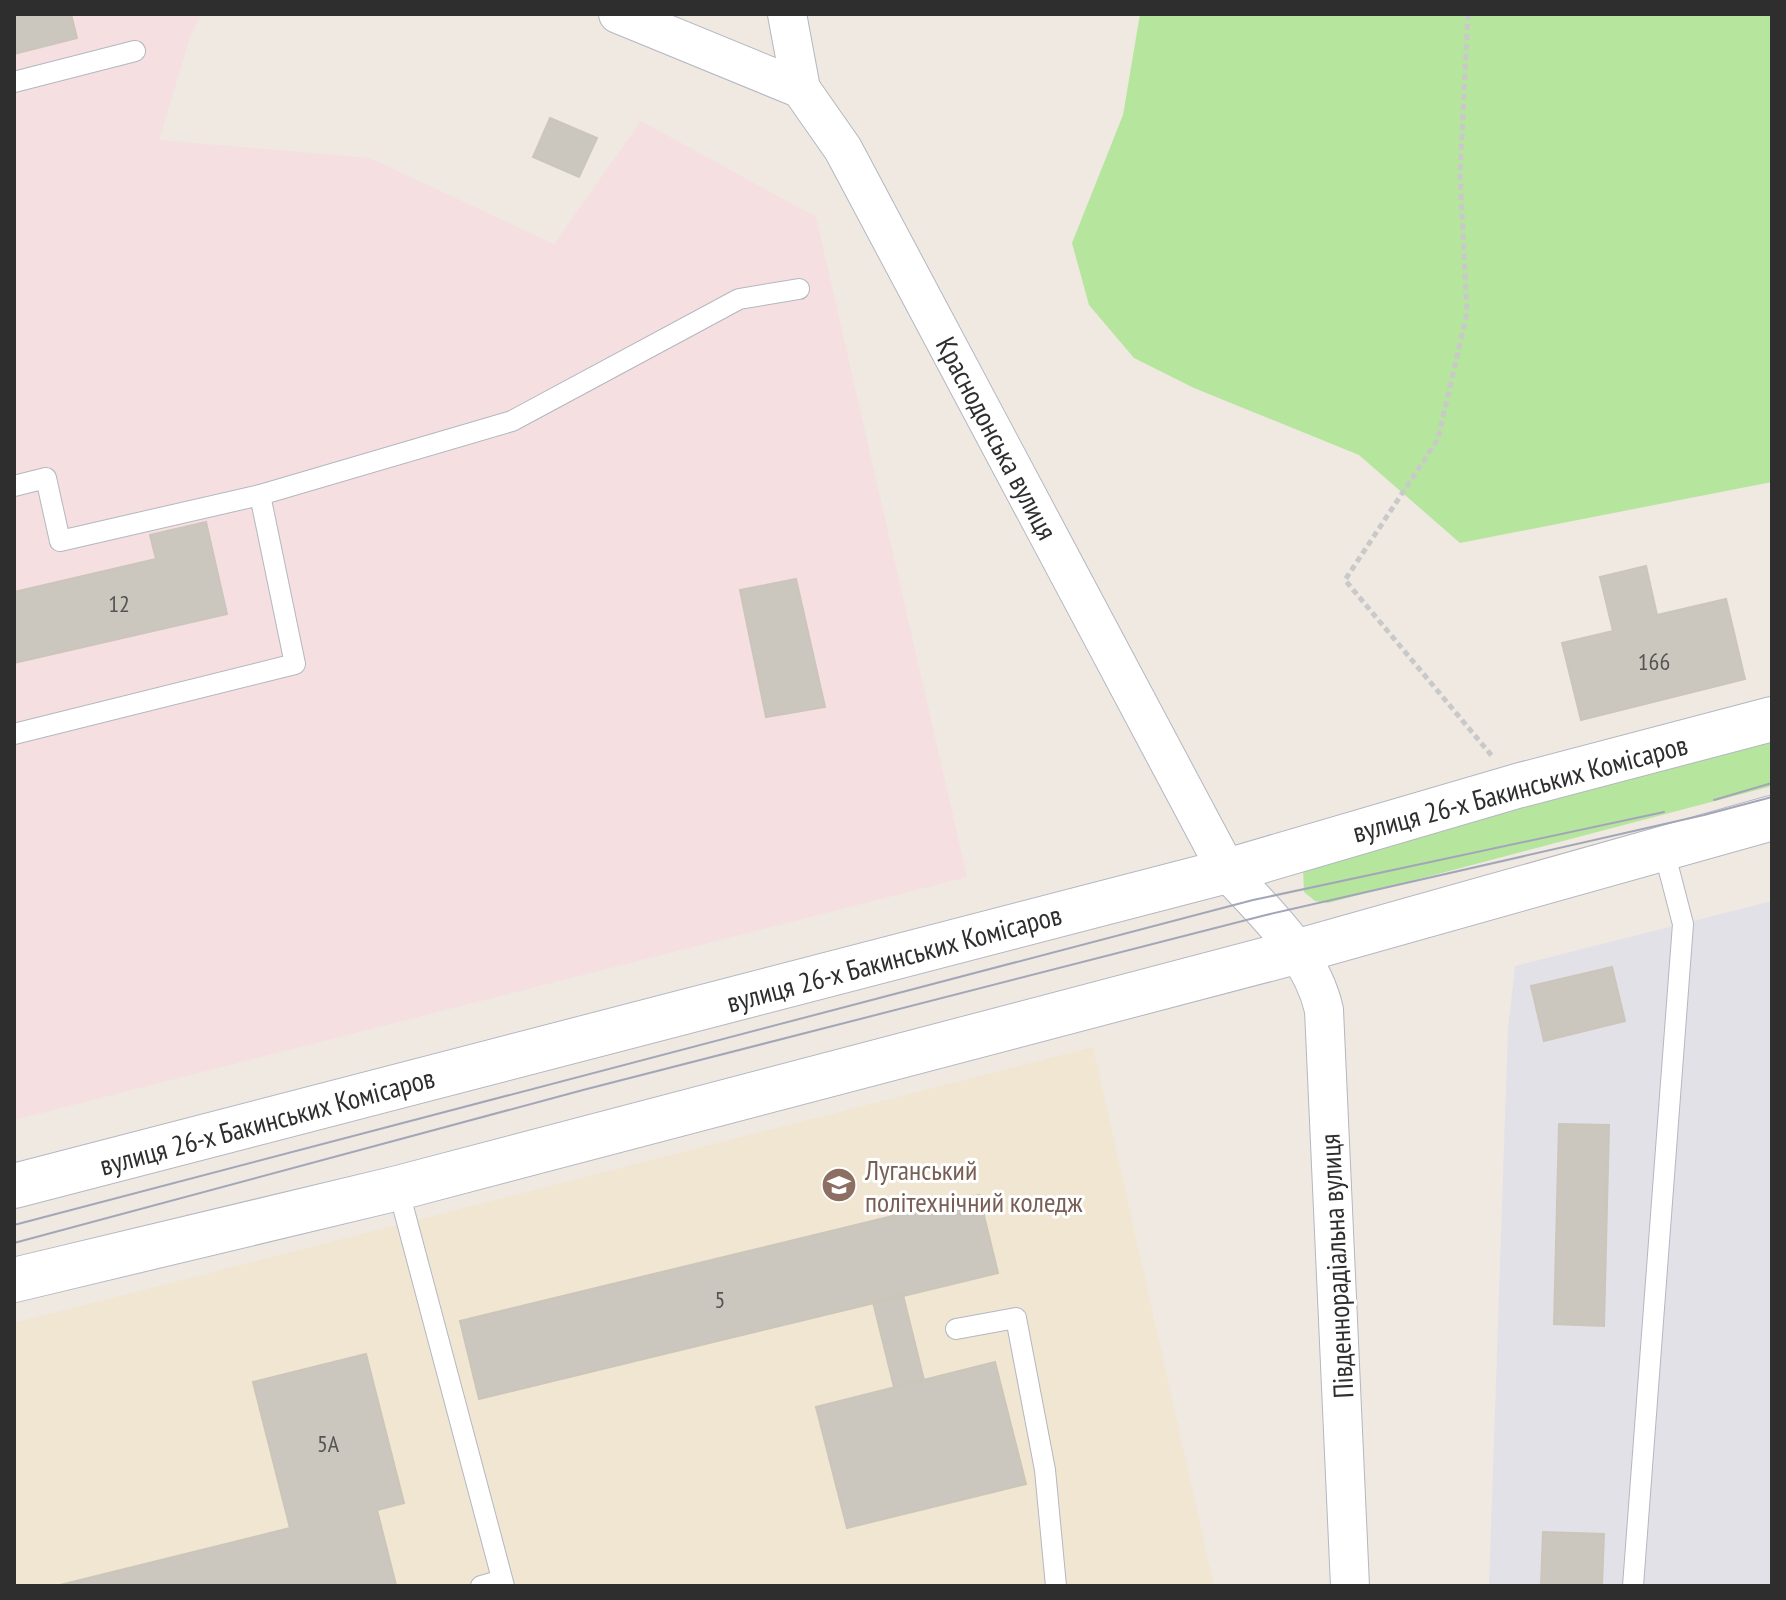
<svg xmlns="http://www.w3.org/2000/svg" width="1786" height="1600" font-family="'PT Sans Narrow',sans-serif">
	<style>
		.industrial { fill: #e3e1e8 }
		.education { fill: #f0e6d1 }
		.medical { fill: #f5dfe0 }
		.green { fill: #b6e59e }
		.building { fill: #cbc7bf; stroke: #cbc5ba; stroke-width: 2 }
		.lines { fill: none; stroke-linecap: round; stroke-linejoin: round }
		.lane-casing { stroke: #b4b7c1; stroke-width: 22 }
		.street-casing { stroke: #b4b7c1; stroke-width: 40 }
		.secondary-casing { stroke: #b4b7c1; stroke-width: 46 }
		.path { stroke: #c9c9c9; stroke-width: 5; stroke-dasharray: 6 4; stroke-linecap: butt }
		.lane { stroke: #fff; stroke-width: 20 }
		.street { stroke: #fff; stroke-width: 38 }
		.secondary { stroke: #fff; stroke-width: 44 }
		.tram { stroke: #a3a6b8; stroke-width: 2 }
		.labels { text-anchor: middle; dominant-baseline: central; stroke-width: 6; stroke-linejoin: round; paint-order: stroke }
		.number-label { font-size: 24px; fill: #555452 }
		.street-label { font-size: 28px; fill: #2e2e2e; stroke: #fff }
		.education-label { font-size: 28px; fill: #785e54; stroke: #fff; text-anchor: start }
	</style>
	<rect width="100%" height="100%" fill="#efe9e1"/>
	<path class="industrial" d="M1772 901V1586H1489L1508 1029 1515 966Z"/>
	<path class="education" d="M1093 1047 1214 1586H14V1323Z"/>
	<path class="medical" d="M14 14H202L191 34 159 140 370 158 554 244 641 121 816 217 967 877 14 1120Z"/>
	<path class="green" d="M1140 14H1772V482L1460 543 1359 455 1194 388 1134 358 1089 305 1072 243 1123 115Z
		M1772 734V786L1328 903 1315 901 1304 892 1303 867Z"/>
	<path class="building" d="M14 14H71L77 38 14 54Z
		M550 118 597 138 579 177 533 157Z
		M206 522 227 614 14 663V592L156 559 150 535Z
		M1646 566 1657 615 1726 599 1745 679 1581 720 1562 643 1613 631 1600 577Z
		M796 579 825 707 766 717 740 590Z
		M1612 967 1625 1021 1544 1041 1531 986Z
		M1559 1124 1609 1125 1604 1326 1554 1324Z
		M979 1195 998 1273 479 1399 460 1321Z
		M903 1295 924 1380 894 1387 873 1302Z
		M366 1354 404 1503 377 1510 396 1585 56 1586 290 1528 253 1382Z
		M995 1362 1026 1484 847 1528 816 1407Z
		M1543 1532 1604 1534 1602 1586H1541Z"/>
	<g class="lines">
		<defs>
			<path id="lane" d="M14 82 135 51
				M14 486 46 478 60 541 260 495 512 421 739 299 799 289
				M14 734 295 664 260 495
				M398 1188 504 1586
				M956 1329 1016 1318 1045 1470 1056 1586
				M481 1586 502 1580
				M1633 1586 1683 924 1663 847"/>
			<path id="street" d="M618 14 801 89 843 149 1227 871C1265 913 1311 953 1324 1010L1350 1586
				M787 14 801 89"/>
			<path id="secondary" d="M14 1186 1227 871 1517 786 1772 719
				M14 1280 398 1188 1299 951 1772 818"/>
		</defs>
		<use href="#lane" class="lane-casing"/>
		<use href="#street" class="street-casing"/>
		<use href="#secondary" class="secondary-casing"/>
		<path class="path" d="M1468 14 1460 174 1467 313 1438 439 1345 580 1492 756"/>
		<use href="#lane" class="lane"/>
		<use href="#street" class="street"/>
		<use href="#secondary" class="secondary"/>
		<path class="tram" d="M1714 800 1772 783
			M14 1225 1253 900 1664 812
			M14 1243 583 1090 1266 915 1704 815 1772 797"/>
	</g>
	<defs>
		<symbol id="university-disc" viewBox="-11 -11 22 22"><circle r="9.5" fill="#8d6e63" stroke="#fff"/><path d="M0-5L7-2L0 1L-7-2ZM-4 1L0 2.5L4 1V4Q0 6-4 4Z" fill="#fff"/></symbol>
	</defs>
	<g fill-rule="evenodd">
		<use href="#university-disc" x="819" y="1165" width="40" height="40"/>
	</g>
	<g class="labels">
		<g class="number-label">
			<text x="119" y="603">12</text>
			<text x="1654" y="661">166</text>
			<text x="720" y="1299">5</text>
			<text x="328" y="1443">5А</text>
		</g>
		<g class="street-label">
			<text transform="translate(997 438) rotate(62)">Краснодонська вулиця</text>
			<text transform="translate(1520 788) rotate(-15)">вулиця 26-х Бакинських Комісаров</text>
			<text transform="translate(894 958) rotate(-15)">вулиця 26-х Бакинських Комісаров</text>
			<text transform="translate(267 1121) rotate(-15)">вулиця 26-х Бакинських Комісаров</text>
			<text transform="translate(1336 1266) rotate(-93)">Південнорадіальна вулиця</text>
		</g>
		<g class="education-label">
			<text x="865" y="1169">Луганський<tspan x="865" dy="32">політехнічний коледж</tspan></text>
		</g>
	</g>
	<rect width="1786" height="1600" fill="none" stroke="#2e2e2e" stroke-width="32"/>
</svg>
